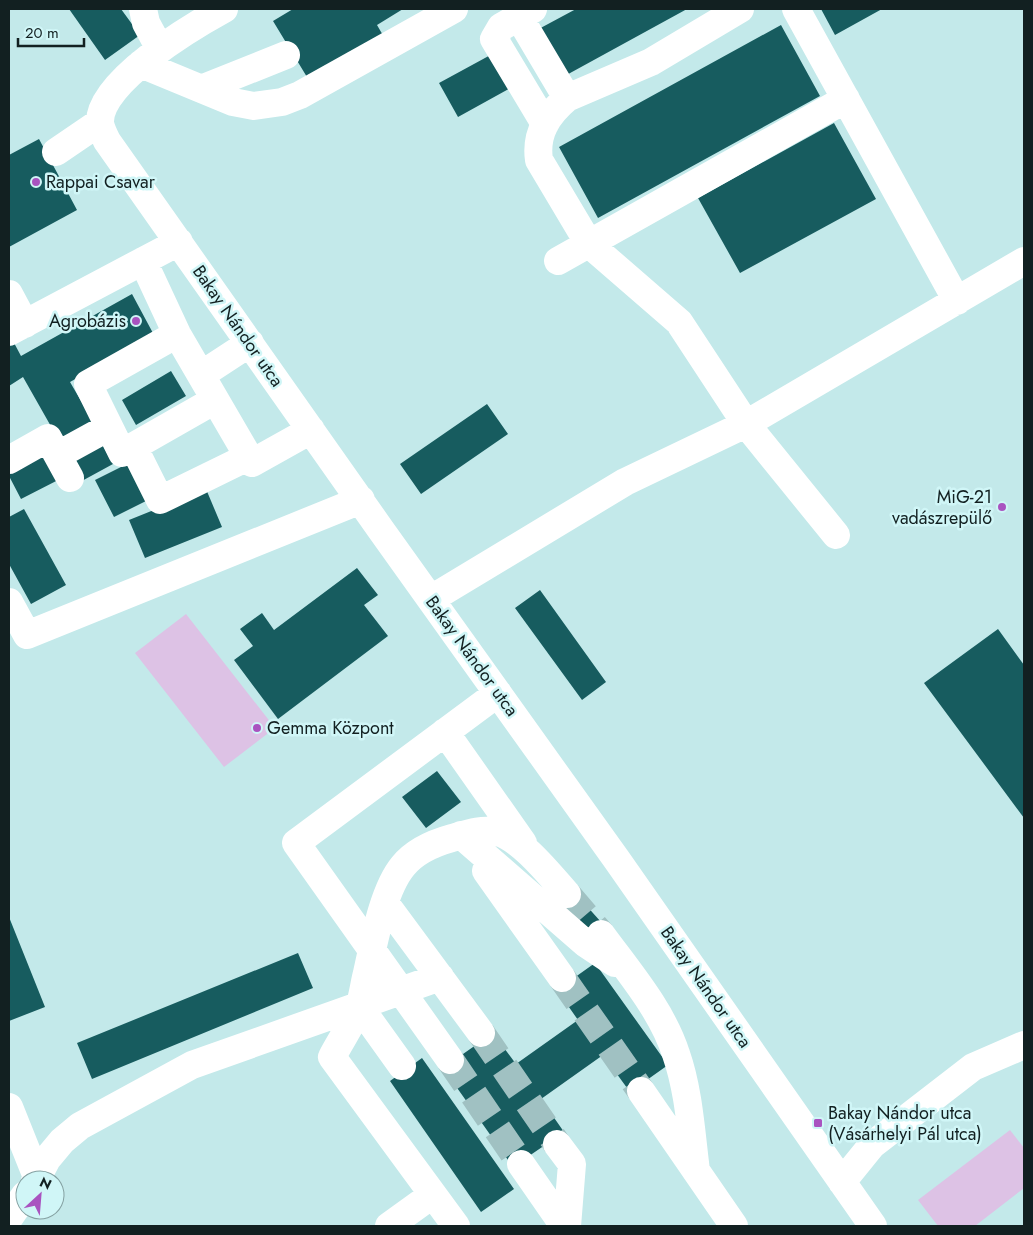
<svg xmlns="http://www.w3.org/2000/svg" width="1033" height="1235" font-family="Jost,sans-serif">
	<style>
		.pitch { fill: #ddc2e5 }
		.building { fill: #175c5f }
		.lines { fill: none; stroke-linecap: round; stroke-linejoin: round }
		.minor-tunnel { stroke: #a0c1c2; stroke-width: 28; stroke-dasharray: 28 14; stroke-linecap: butt }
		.minor { stroke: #fff; stroke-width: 28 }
		.poi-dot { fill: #a953c0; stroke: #d0f6f7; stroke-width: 2 }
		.labels { text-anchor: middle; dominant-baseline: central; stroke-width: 5; stroke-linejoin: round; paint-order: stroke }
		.poi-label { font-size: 18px; fill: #122021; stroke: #d0f6f7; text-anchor: start }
		.street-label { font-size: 18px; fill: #122021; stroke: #d0f6f7 }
	</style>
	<rect width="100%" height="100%" fill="#c3e9ea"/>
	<path class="pitch" d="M186 614 275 728 224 767 135 653Z
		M1010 1130 1024 1148V1188L975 1226H938L918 1200Z"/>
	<path class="building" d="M69 9H121L140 35 105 60Z
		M293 9 319 10 403 9 377 25 384 37 310 82 273 21Z
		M576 9H687L561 78 535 31Z
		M821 9H882L835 35Z
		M781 25 820 96 598 218 559 147Z
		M496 52 514 86 458 117 439 83Z
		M834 123 876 199 740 273 698 198Z
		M39 139 77 210 9 247V155Z
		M132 294 154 335 70 382 95 425 61 444 23 377 9 386V343L13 341 21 356Z
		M171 371 186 396 136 425 122 400Z
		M487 404 508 434 421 494 400 464Z
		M102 444 113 464 80 482 69 461Z
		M50 450 64 477 21 499 9 476V472Z
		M129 463 148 500 114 517 95 480Z
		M206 489 222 527 145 558 129 520Z
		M24 509 66 585 31 604 9 564V517Z
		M357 568 378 595 364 605 388 636 278 719 234 660 253 646 240 629 262 613 274 630Z
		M540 590 606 682 582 700 515 608Z
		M998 629 1024 665V818L924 683Z
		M437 771 461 802 426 828 402 797Z
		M576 894 601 922 587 935 562 906Z
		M9 917 45 1007 9 1021Z
		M298 953 313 988 92 1079 77 1043Z
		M595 963 668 1065 630 1092 603 1055 541 1099 564 1132 513 1167 443 1068 493 1033 516 1064 578 1020 557 990Z
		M422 1058 514 1189 481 1212 390 1081Z"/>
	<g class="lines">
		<path class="minor-tunnel" d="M567 894 601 934
			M562 978 641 1091
			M481 1033 557 1144
			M450 1060 521 1164"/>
		<path class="minor" d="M143 9 146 23 160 49
			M224 9C193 26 98 82 100 123 101 129 104 135 107 141L381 530 617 860 873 1226
			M533 9 501 27 494 39 545 124
			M740 9 651 62 567 98C548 114 535 133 539 160L589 244 679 322 746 424 836 535
			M796 9 957 301
			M519 17 567 98
			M141 64 233 102 254 106 282 102 300 95 454 9
			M201 89 286 55
			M56 152 100 122
			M143 261 177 334 252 463 311 430
			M558 261 846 99
			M9 294 25 324
			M9 332 179 242
			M177 334 88 384 122 453 215 400
			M201 375 250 343
			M134 448 160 500 248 457
			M58 455 109 427
			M9 460 48 438 70 478
			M431 599 625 482 746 424 1024 261
			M9 602 27 635 361 500
			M445 732 523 843
			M461 835 585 943 615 963
			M486 871 562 978
			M385 903 481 1033
			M601 934C628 971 662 1010 676 1054 689 1091 691 1132 696 1171
			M359 1006 402 1066
			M450 1060 296 843 498 693
			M641 1091 734 1226
			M9 1107 37 1177 35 1180
			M557 1144 572 1164 567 1226
			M521 1164 564 1226
			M36 1180 47 1159 62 1141 80 1126 192 1065 440 977
			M842 1182 872 1145 973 1067 1024 1045
			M9 1218 25 1195
			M389 1226 432 1195
			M456 1226 332 1057C341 1040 352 1024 359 1007 363 996 364 984 367 973 374 942 383 890 403 866 415 851 434 843 452 838 466 834 482 828 497 832 520 837 551 876 567 894"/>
	</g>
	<g class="poi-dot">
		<circle cx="36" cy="182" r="5"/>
		<circle cx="136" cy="321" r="5"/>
		<circle cx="1002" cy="507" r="5"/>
		<circle cx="257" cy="728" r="5"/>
		<rect x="813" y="1118" width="10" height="10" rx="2.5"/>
	</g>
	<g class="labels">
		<g class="poi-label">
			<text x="46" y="182">Rappai Csavar</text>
			<text x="126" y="321" text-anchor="end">Agrobázis</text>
			<text x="992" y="497" text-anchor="end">MiG-21<tspan x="992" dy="21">vadászrepülő</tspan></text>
			<text x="267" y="728">Gemma Központ</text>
			<text x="828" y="1113">Bakay Nándor utca<tspan x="828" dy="21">(Vásárhelyi Pál utca)</tspan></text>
		</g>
		<g class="street-label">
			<text transform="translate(238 326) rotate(55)">Bakay Nándor utca</text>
			<text transform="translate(472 656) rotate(54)">Bakay Nándor utca</text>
			<text transform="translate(706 987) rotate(55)">Bakay Nándor utca</text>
		</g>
	</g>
	<rect width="1033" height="1235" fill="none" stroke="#122021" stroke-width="20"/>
	<g transform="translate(40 1195) rotate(26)"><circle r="24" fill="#d0f6f7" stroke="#84a0a1"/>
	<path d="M0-4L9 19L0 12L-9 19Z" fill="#a953c0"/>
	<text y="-8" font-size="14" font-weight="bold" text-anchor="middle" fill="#122021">N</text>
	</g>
	<path d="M18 38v8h66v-8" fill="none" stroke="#122021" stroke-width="2.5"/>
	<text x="25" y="38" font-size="15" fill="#122021" stroke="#d0f6f7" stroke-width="4" paint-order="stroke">20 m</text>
</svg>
